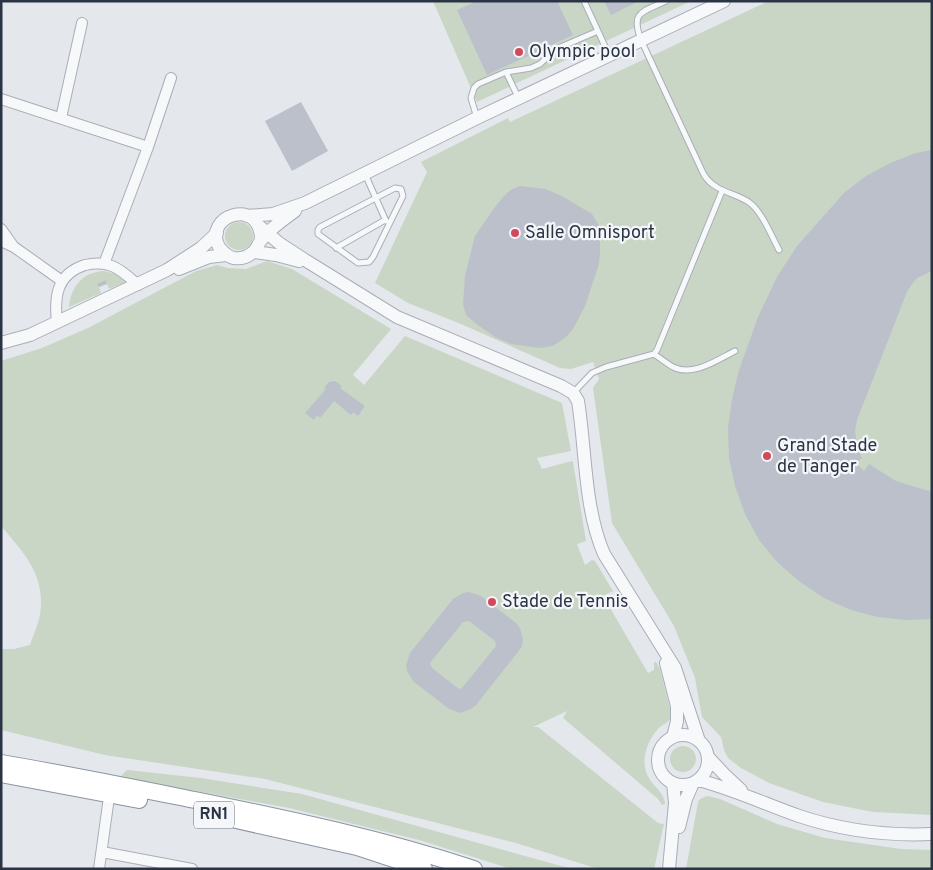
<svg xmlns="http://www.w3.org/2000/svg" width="933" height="870" font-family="Overpass,sans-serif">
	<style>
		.green { fill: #c9d6c5 }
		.building { fill: #bbc0ca; fill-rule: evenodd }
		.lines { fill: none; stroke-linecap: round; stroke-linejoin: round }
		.service-casing { stroke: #a9aeb7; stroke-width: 7 }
		.minor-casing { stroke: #a9aeb7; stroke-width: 12 }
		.tertiary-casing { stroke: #a9aeb7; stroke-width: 14 }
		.trunk-casing { stroke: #8b94a3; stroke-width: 18 }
		.service { stroke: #f7f8fa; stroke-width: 5 }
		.minor { stroke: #f7f8fa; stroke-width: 10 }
		.tertiary { stroke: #f7f8fa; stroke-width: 12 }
		.trunk { stroke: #fff; stroke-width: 16 }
		.poi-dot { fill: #d1495b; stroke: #f4f6f9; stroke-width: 2 }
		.labels { text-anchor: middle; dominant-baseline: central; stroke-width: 4.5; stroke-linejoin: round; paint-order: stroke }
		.shield { fill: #f4f6f9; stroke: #676e7b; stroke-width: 1 }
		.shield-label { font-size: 16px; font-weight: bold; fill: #2b3445 }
		.poi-label { font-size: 18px; fill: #2b3445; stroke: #f4f6f9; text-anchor: start }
	</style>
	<rect width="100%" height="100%" fill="#e4e7ec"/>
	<path class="green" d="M433 1H691L477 102Z
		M769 1H932V815L873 812 823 802 769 783 741 768 728 758 724 750 721 737 702 717 695 678 674 626 612 523 593 388 599 379 593 362 571 369 560 368 461 324 408 303 375 283 427 172 421 162 508 118 510 122Z
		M225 236a14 14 0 1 1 28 0a14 14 0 1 1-28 0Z
		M267 261 292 269 391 329 353 375 364 385 405 336 562 403 571 451 537 458 542 469 572 461 573 462 586 541 577 544 585 565 592 560 595 561 613 591 603 596 648 673 654 670V662H656L660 669 672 717C668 723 661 725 657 730 645 744 639 766 651 781 657 790 664 793 665 804L662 805 658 799 563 718 567 711 533 727H538L658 823 664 824 654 869 595 868 516 843 265 779 105 755 1 730V649H14L30 645C33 636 38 625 40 615 46 576 25 554 1 526V361L42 348 88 328 196 271 217 265 228 268 246 269Z
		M104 271 116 274 128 281 109 289 106 281 98 284 101 293 69 307C71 286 83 272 104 271Z
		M670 759a13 13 0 1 1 26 0a13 13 0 1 1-26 0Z
		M127 770 201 778 302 794 572 869H512L419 840 289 808 120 777Z
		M707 796 720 799 777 824 825 838 901 849 932 850V869H686L698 802 700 799Z"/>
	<path class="building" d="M477 1H557L573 35 487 75 457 10Z
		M604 1H639L611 15Z
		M301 102 328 151 292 171 265 121Z
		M932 150V271L917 278 912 284 907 292 857 420 855 430 857 447 862 458 856 463 864 471 869 464 896 481 932 492V619L906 620 878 617 851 610 824 598 800 582 778 563 759 540 745 514 735 486 729 458 728 428 732 399 739 370 758 317 777 277 797 246 844 193 866 176 890 163 916 153Z
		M520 186 545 189 560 195 592 214 600 227V251L599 264 585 306 573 329 566 337 553 346 539 348 511 344 495 337 475 323 466 315 463 304 465 276 475 236 495 207 504 196 512 189Z
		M106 280 107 284 99 287 97 284Z
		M335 381 342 386 340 388 365 406 358 416 353 412 351 415 334 401 320 418 317 415 314 420 305 413 326 389 324 388 329 382Z
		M469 592 481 596 516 623 520 628 523 640 522 646 518 652 476 705 471 709 459 713 448 708 414 682 407 671 406 665 410 653 453 599 463 593ZM469 621 495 641 496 646 462 688 459 689 432 668 430 663 463 622Z"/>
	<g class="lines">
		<defs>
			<path id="service" d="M584 1 609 55
				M666 1C643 12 630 11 641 40L704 175C716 193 735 192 750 203 762 212 772 237 779 250
				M506 72 518 97
				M477 118 471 98 474 88 478 84 506 72 531 68 540 64 556 49 598 31
				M365 174 386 221
				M395 188 401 189 403 196 373 257 369 262 358 263 318 234V230L320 227Z
				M336 248 385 220
				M654 354C660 358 666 363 673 367 693 377 717 360 735 351
				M573 393 592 373 606 367 654 354 657 350 722 191"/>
			<path id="minor" d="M1 99 148 147
				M61 118 82 23
				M1 229 13 246
				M1 241 14 247 62 281
				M104 264 148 147 171 78
				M57 322C54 296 57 274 85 265 94 263 104 263 112 266 122 270 130 278 138 285
				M102 852 192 869
				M99 869 110 790"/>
			<path id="tertiary" d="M247 216 273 214 305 203 477 118 724 1
				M258 225 279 243 305 260 397 317 561 386 573 393 578 401C586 451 584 508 604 554L675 668 699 741
				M261 239C260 196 202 216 219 247 223 252 228 257 234 258 240 259 247 257 252 253 258 249 258 242 263 238 272 227 284 219 295 211
				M254 252 276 255 299 261
				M179 269 209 257 226 255
				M1 343 30 335 167 270 201 248 217 233
				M666 663 677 706V721L673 737
				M658 760a25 25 0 1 1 50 0a25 25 0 1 1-50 0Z
				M708 757 724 774 741 790
				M698 780C733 789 765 804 799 816 841 830 887 836 932 834
				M679 827 686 799 693 783
				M669 869 675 803 673 783"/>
			<path id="trunk" d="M1 763C66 774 130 787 195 800 289 819 382 839 474 869
				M1 774 139 800
				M205 813 357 847 424 869"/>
		</defs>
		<use href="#service" class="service-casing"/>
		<use href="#minor" class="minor-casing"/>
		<use href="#tertiary" class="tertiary-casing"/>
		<use href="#trunk" class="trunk-casing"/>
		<use href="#service" class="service"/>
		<use href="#minor" class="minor"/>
		<use href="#tertiary" class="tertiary"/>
		<use href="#trunk" class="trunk"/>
	</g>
	<g class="poi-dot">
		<circle cx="519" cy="52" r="5"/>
		<circle cx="515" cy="233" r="5"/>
		<circle cx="767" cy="456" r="5"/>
		<circle cx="492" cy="602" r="5"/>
	</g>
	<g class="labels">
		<rect class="shield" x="194" y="801.5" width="40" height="27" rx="4"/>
		<g class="shield-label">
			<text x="214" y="815">RN1</text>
		</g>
		<g class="poi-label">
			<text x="529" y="52">Olympic pool</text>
			<text x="525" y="233">Salle Omnisport</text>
			<text x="777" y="446">Grand Stade<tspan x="777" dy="21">de Tanger</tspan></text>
			<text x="502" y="602">Stade de Tennis</text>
		</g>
	</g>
	<rect width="933" height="870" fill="none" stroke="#2b3445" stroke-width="5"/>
</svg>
